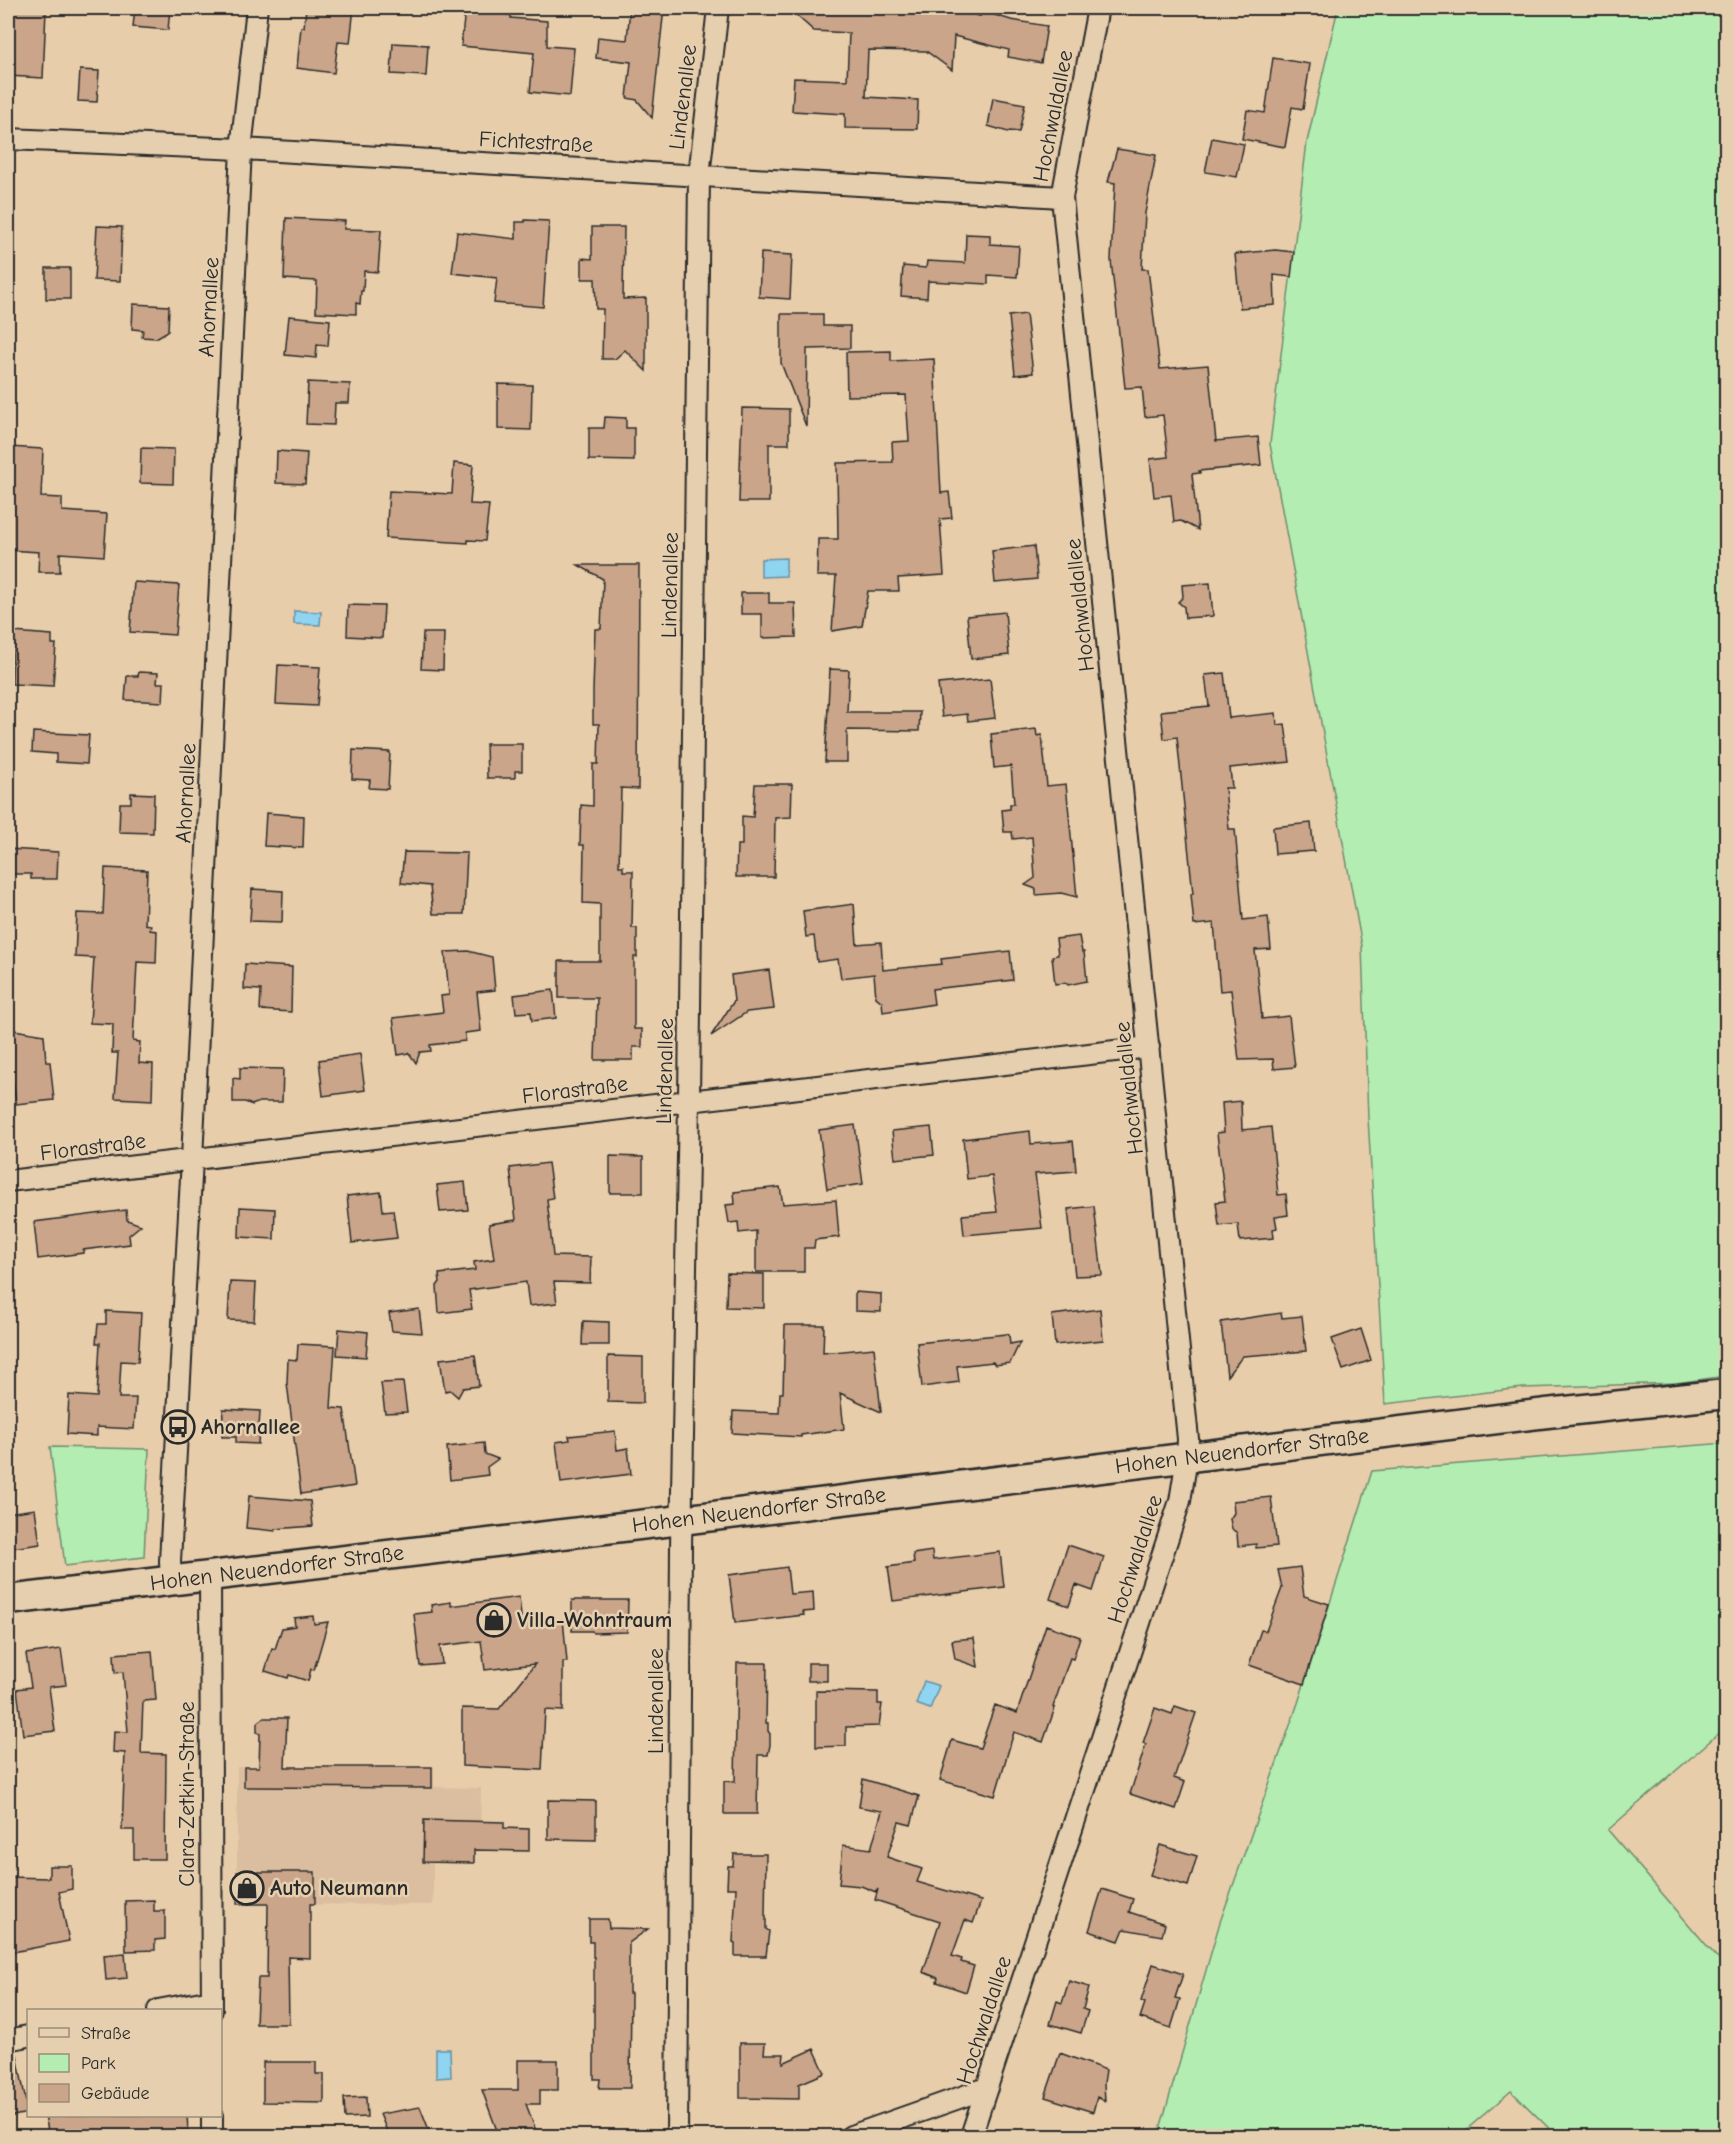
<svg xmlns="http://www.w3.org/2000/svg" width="1734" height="2144" font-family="'Comic Neue',sans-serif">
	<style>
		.built { fill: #dbbe9f }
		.green { fill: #b3edb2; stroke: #6f8c6e; stroke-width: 1.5 }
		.water { fill: #8fd4f1; stroke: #6790a2; stroke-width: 1.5 }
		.building { fill: #caa589; stroke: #2b2b2b; stroke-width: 1.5 }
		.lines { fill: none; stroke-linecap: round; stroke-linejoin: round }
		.street-casing { stroke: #2b2b2b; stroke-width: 24 }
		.secondary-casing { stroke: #2b2b2b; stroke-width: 33 }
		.street { stroke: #e5cfae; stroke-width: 20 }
		.secondary { stroke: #e5cfae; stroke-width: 28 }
		.labels { text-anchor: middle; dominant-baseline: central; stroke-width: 5; stroke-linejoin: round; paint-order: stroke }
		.street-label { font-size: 22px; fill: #2b2b2b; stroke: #e5cfae }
		.poi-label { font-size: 22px; font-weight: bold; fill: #2b2b2b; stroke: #e5cfae; text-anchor: start }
	</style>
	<rect width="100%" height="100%" fill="#e8cdab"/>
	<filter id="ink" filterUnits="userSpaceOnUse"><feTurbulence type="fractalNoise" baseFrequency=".0167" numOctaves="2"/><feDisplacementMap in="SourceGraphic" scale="12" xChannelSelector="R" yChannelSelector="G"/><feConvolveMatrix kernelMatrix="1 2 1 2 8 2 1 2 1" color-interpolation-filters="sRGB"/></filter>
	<g filter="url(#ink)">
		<path class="built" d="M237 1767H434V1787L481 1788 480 1850H433V1905L237 1904Z"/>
		<path class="green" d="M1338 8H1726V1376L1676 1383 1523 1388 1385 1404 1368 1118 1362 946 1270 444 1307 142Z
			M1726 1443V1727L1608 1830 1726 1968V2136H1557L1511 2091 1459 2136H1158L1220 1922 1298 1703 1372 1471Z
			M50 1447 149 1449 144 1557 65 1566Z"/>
		<path class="water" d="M786 558V576L761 577V559Z
			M294 611 321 612 320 625 294 624Z
			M924 1681 939 1686 930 1709 916 1704Z
			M436 2049H450L451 2077 436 2078Z"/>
		<path class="building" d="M8 8 46 10 43 78 8 76Z
			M135 8H170L168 30 133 27Z
			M306 8H354L350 43 338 42 334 73 297 68 301 27H304Z
			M630 8H664L652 118 637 100 627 98 631 62 596 58 598 37 627 40Z
			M788 8H948L980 16 982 11 1011 20 1047 26 1041 63 1008 57 1009 50 954 36 952 70 926 51 868 50 866 97 918 100 917 129 845 128V114L792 111 794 78 847 80 849 33 814 31Z
			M465 10 511 15V18L547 21V46L574 48 570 96 530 92 534 53 461 46Z
			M393 43 428 45 426 76 391 74Z
			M1273 58 1310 64 1303 109 1292 107 1285 147 1242 139 1247 110 1265 113Z
			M80 70 99 71 97 102 78 101Z
			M993 98 1025 104 1019 132 1010 131 1008 132 988 126Z
			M1212 138 1244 144 1237 177 1205 172Z
			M1117 149 1156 155 1145 213 1142 269H1148L1160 369 1208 365 1216 441 1258 437 1261 465 1199 471 1200 473 1192 474 1198 530 1181 521 1174 522 1171 495 1154 497 1150 459 1168 457 1163 415 1145 417 1142 387 1125 388 1111 260 1115 183 1108 182Z
			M286 218 345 221 344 229 381 230 378 272 364 271 363 291H361L360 304 356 303V314L316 312 317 281 284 279Z
			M525 220 549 221 543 307 494 303 497 278 452 273 457 232 516 239V222H525Z
			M97 226 122 227 120 281 94 280Z
			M592 227H624L623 299 646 298V371L625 350 615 359H602L603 309H596L595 279H582V258L592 259Z
			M966 234 990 235V244L1019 246 1017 277 988 275V284L928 281 927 298 901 296 903 266 926 268 927 261 965 263Z
			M1275 250 1294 252 1291 277 1274 275 1275 305 1240 308 1235 254Z
			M761 253 792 255 790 299 759 297Z
			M46 268H70V299H46Z
			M133 304 169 306 168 331 156 338 142 337 143 330 132 329Z
			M781 314H823V326H850V348L807 349 806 426 781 363Z
			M1026 314 1033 373 1015 375 1009 316Z
			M289 316 330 320 328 346 317 345 316 358 285 355Z
			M891 351V361L934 359 941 493 949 492 952 518 940 519 944 575 898 578 899 591H868L862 626 832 631 836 576H817L818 539H838L837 463 893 462 892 442 909 441 906 395 847 396 846 352Z
			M308 382 350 384 349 403H335L334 425 306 424Z
			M498 384 532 385 531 430 498 429Z
			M742 408 789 409V444H769V502H739Z
			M605 417 626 418V428H634V461L589 460V428H604Z
			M8 447 43 449 41 497 62 498V511L107 514 104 556 60 553V572H38L39 552 8 550Z
			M141 448 174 449 173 484 140 483Z
			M277 451 307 453 305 484 276 483Z
			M454 463 473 465 470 504 489 505 485 541 468 540V543L386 538 389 491 452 494Z
			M1034 546 1037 579 995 583 992 551Z
			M578 565H639L638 789 621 788 619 866H623V871H633L632 928H637V957H634V1029H642V1047H633V1060H595L597 998H559V961H600V904L583 903 584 845H580L581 805 593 806V764H598L599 724H593V691L595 629H601L603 579Z
			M134 582 179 585 175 635 130 632Z
			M1210 583 1213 616 1185 618 1184 607 1178 602 1183 597 1182 585Z
			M741 593H769V603H795L796 637 762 638V614H741Z
			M348 605 384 606 382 638 347 636Z
			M1005 612 1009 655 971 659 967 616Z
			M13 632 52 635V644H56L53 686 12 684Z
			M423 633H444L443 670 421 669Z
			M278 665 320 667 317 706 276 704Z
			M830 669 849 670 847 712H920L919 731 847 730V762H825Z
			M139 672 158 673 157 683H164L163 702 125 700 127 676H138Z
			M1224 673 1229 718 1276 713 1277 725 1285 724 1290 762 1230 768 1232 788H1225L1229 829H1235L1243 920 1268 917 1271 949 1255 950 1262 1019 1289 1016 1295 1067 1274 1069 1273 1059 1239 1060 1231 990 1220 991 1214 923 1194 925 1191 894H1193L1177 737 1164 739 1161 711 1209 706 1205 675Z
			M990 679 995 718 968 721 967 714 942 717 938 684Z
			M1036 729 1037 736 1042 735 1047 786 1066 784 1077 897 1061 893 1036 895V889L1025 885 1035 878 1032 837 1013 839 1012 832H1004L1002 810 1010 809V804H1014L1011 766 994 768 991 734Z
			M33 732 89 735 87 764 56 762V754L32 752Z
			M486 744H522V771H515V778H487Z
			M353 750 390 752 388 789 369 788 370 780 352 779Z
			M755 784H792L791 817 775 818 774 877H736L737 845H742V816L753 817Z
			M131 793 154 794 153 833 119 832 120 803H131Z
			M266 813 304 816 303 848 264 846Z
			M1311 823 1314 851 1275 854 1273 827Z
			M8 849 58 852 57 879H31V874H8Z
			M404 852 467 853 464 914H433L430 886 401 883Z
			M105 868 147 870 145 924 151 925 150 930 157 931 156 963 137 962 133 1041 140 1042 139 1063 153 1064 152 1100 115 1098 118 1053H112L113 1024 90 1023 94 958 75 957 77 913 103 914Z
			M252 889 283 891 282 922 250 921Z
			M854 904 857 944 881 942 883 970 942 964 941 959 1010 951 1013 980 932 989 934 1004 883 1012 882 1002 876 997 874 974 841 978 838 959 817 962 814 936 806 937 803 911Z
			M1079 936 1082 952H1084L1087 981 1068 985 1066 983 1055 984 1052 956 1058 955 1056 939Z
			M468 951 492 957 495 990 477 992 481 1031 465 1033V1041L430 1045 431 1051 420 1052 416 1063 409 1053 398 1055 393 1018 443 1012 441 996 449 995 445 952Z
			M245 964 292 967 291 1012 260 1010 261 990 244 989Z
			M769 970 774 1009 747 1012 711 1036 734 1001 731 975Z
			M553 990 556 1018 532 1021 531 1012 516 1013 514 995Z
			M8 1029 44 1035 46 1062H50L54 1100 16 1104 10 1052 8 1053Z
			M360 1054 365 1090 323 1096 319 1060Z
			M240 1068 283 1069 282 1102H259L252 1105 245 1102H233V1078L240 1079Z
			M1241 1101 1242 1130 1271 1127 1278 1195 1286 1194 1288 1215 1275 1217 1277 1228 1273 1229 1274 1238 1240 1241 1238 1224 1219 1226 1216 1202 1225 1201 1217 1133 1224 1132 1222 1103Z
			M855 1125 863 1184 827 1189 819 1130Z
			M931 1127 934 1155 895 1159 892 1131Z
			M1030 1131 1031 1144 1073 1141 1074 1149 1076 1171 1035 1174 1042 1228 964 1235 962 1215 997 1212 992 1176 967 1179 963 1139Z
			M610 1156 643 1157V1193H610Z
			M548 1163 553 1198 547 1199 553 1256 591 1257 590 1283 554 1282 557 1303 529 1306 526 1282 469 1290 472 1309 439 1313 437 1286 440 1282 439 1274 475 1270 474 1262 494 1259 489 1224 516 1220 510 1168Z
			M465 1182 468 1210 440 1212 437 1185Z
			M780 1187 783 1204 836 1200 839 1237 815 1240 814 1248H804V1272H756V1231L739 1233 738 1222 729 1223 726 1205 735 1204 734 1192Z
			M381 1192 383 1211 393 1210 397 1238 352 1243 347 1196Z
			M1094 1206 1102 1275 1075 1276 1068 1209Z
			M240 1207 275 1209 274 1239 239 1237Z
			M126 1210 127 1220 141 1225 129 1235 130 1244 83 1250V1253L38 1259 34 1222Z
			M727 1273 764 1274V1308L726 1307Z
			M230 1282 256 1283 254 1321 228 1320Z
			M855 1292 881 1294V1312L855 1311Z
			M419 1309 422 1333 392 1331 389 1313Z
			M1100 1309 1103 1340 1055 1345 1052 1315Z
			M106 1311 141 1313 138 1362 121 1361 119 1398H136L134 1429 97 1427V1436L67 1434 69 1395 97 1397 100 1343H96L98 1324H106Z
			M1281 1313 1282 1318 1302 1316 1306 1351 1243 1356 1227 1376 1221 1322Z
			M583 1321 609 1322V1345H582Z
			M785 1325H824L823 1353 874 1348 881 1412 840 1393 844 1429 801 1435V1437L732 1433 733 1411 779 1413 780 1393H783Z
			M339 1329 368 1332 366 1357 337 1355Z
			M1361 1329 1371 1360 1343 1370 1332 1339Z
			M1007 1334 1009 1335 1010 1344 1020 1342 1010 1363 995 1365 993 1362 957 1366 959 1382 922 1387 917 1343Z
			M298 1344 335 1346 331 1408 344 1409 355 1486 301 1494 287 1383 288 1359 297 1360Z
			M475 1355 479 1386 463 1388 458 1397 450 1390 445 1391 440 1359Z
			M608 1356 643 1357V1403L608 1402Z
			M403 1382 407 1412 385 1413 381 1383Z
			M223 1409 260 1411 258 1444 236 1443V1437H222Z
			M615 1431 617 1450 628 1448 631 1474 561 1483 556 1442 570 1440 569 1436Z
			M484 1443 485 1454 498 1459 487 1467 488 1475 450 1480 447 1447Z
			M249 1496 310 1501 313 1526 275 1529V1531L246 1528Z
			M1271 1497 1277 1546 1256 1548V1544L1238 1546 1237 1533 1232 1529 1230 1519 1234 1513 1233 1501Z
			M35 1509 40 1544 13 1548 8 1513Z
			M1068 1545 1104 1557 1093 1591 1076 1585 1069 1606 1050 1599Z
			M932 1551 933 1560 1000 1552 1004 1587 893 1601 888 1567 914 1563 913 1554Z
			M787 1567 790 1594 813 1592 814 1611 803 1612 804 1615 735 1623 729 1575Z
			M1300 1567 1304 1596 1329 1604 1304 1684 1249 1665 1261 1630 1266 1631 1282 1588 1278 1570Z
			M519 1597 522 1625 563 1619 567 1662H563V1711L545 1710 542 1770 462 1766V1708L499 1709 535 1664 485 1670 481 1641 440 1646 442 1664 420 1666 414 1614 432 1612 431 1605 451 1602V1606Z
			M572 1600H628L627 1632 593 1633 592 1631H572Z
			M313 1616 314 1624 328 1622 314 1670 311 1669 308 1681 289 1675 288 1678 265 1671 272 1648 275 1649 282 1628 295 1626 294 1618Z
			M1046 1625 1080 1637 1073 1659 1070 1658 1053 1707 1055 1708 1043 1742 1014 1732 995 1796 940 1780 952 1740 980 1748 995 1705 1017 1713Z
			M974 1638 978 1667 955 1659 952 1640Z
			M61 1649 66 1685 49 1687 55 1731 23 1735 17 1689 31 1687 26 1654Z
			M152 1651 156 1700 143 1701 141 1753 166 1754 165 1859H134V1830H122L125 1753 113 1752 114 1731 128 1732 123 1672 115 1673 114 1654Z
			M737 1663H767L766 1723H768V1731L770 1734V1745L768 1755H758L757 1814H724V1781L735 1782Z
			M808 1663H827V1681H808Z
			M816 1691 878 1692V1704H882L879 1726 846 1727V1746L816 1747Z
			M1175 1706 1196 1713 1174 1778 1185 1782 1176 1809 1130 1794 1146 1744 1143 1743 1155 1708 1172 1714Z
			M264 1718H287L285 1767H432V1788L244 1787V1767H259L260 1734 257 1732V1723Z
			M863 1779 919 1796 911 1825 899 1822 887 1857 922 1869 917 1882 981 1901 973 1923 965 1920 952 1956 962 1959 961 1962 974 1966 966 1992 937 1982 938 1978 923 1972 940 1921 875 1900 878 1889 876 1892 861 1886 839 1884 843 1845 871 1849 882 1811 859 1807Z
			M548 1800 596 1801V1840L548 1839Z
			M424 1820 504 1822V1828L529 1829V1851L474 1850V1863L423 1862Z
			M1160 1845 1197 1856 1188 1886 1150 1875Z
			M734 1854H766L765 1916H766V1929L769 1931 766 1956H735V1943L733 1942 736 1888H727L728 1866H733Z
			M49 1866H72V1889L59 1892 69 1941 8 1953V1877L49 1878Z
			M237 1872H315V1904H310V1958L288 1957 289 2024H256L258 1978H267L268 1904H237Z
			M1102 1889 1133 1899 1129 1912 1165 1924 1162 1936 1124 1929 1119 1941 1089 1931Z
			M154 1900V1911H165V1939L155 1940V1950L126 1951 125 1901Z
			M589 1919H608L609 1928 648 1929 629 1943V1993H631L630 2088H599L600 2079H594V1957H593V1942H589Z
			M125 1953 127 1978 106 1980 104 1955Z
			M1153 1964 1183 1974 1175 1998 1180 1999 1171 2028 1140 2018 1145 2003 1141 2001Z
			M1069 1981 1089 1987 1083 2009 1088 2011 1081 2033 1050 2024 1057 2001 1062 2003Z
			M740 2043H765L764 2054H784L783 2063 814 2049 825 2073 799 2084V2099L740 2098Z
			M1060 2053 1106 2070 1104 2083 1105 2101 1097 2097 1093 2112 1045 2097Z
			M17 2055 28 2113 8 2117V2056Z
			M518 2060H558V2090H540V2104H526L538 2136H499L482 2090H518Z
			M263 2062H316V2074H324V2103L263 2102Z
			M366 2097 367 2117 345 2118 344 2098Z
			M420 2107 429 2130 425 2132 426 2136H389L380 2114Z
			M45 2115H187L188 2130 107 2136 105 2132 81 2136H49Z"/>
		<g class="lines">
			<defs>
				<path id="street" d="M8 139 241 149 1062 197
					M8 1181 1149 1047
					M210 1577 212 2010
					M171 1581 170 1561 192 1159 241 149 257 8
					M158 2010 212 2000
					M8 2040 28 2036
					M212 2116V2136
					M677 2136 681 1547 689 1101 699 176 718 8
					M851 2136 987 2088
					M971 2136 1180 1501 1187 1458 1188 1439 1062 197 1098 8"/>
				<path id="secondary" d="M8 1600 681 1520 1547 1413 1726 1394"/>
			</defs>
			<use href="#street" class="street-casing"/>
			<use href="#secondary" class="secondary-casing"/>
			<use href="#street" class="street"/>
			<use href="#secondary" class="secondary"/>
		</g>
	</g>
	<defs>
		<symbol id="bus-ring" viewBox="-11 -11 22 22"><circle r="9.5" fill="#e5cfae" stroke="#2b2b2b" stroke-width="1.5"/><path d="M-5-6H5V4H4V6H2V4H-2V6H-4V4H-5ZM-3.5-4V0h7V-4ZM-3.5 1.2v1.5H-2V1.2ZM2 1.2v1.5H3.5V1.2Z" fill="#2b2b2b"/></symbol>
		<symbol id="shop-ring" viewBox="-11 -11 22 22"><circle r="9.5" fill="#e5cfae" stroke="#2b2b2b" stroke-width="1.5"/><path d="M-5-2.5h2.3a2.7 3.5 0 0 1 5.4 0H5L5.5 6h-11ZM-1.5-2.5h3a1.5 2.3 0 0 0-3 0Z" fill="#2b2b2b"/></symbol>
	</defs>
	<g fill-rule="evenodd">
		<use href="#bus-ring" x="159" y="1408" width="38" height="38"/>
		<use href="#shop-ring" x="475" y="1601" width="38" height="38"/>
		<use href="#shop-ring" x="228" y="1869" width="38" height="38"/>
	</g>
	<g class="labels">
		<g class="street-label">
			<text transform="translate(683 97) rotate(-83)">Lindenallee</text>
			<text transform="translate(1053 116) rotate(-79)">Hochwaldallee</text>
			<text transform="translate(536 142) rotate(3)">Fichtestraße</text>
			<text transform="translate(209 307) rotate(-87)">Ahornallee</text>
			<text transform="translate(670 585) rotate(-89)">Lindenallee</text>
			<text transform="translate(1080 605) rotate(-96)">Hochwaldallee</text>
			<text transform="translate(186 793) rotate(-87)">Ahornallee</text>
			<text transform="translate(665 1071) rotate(-89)">Lindenallee</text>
			<text transform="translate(1129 1088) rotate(-96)">Hochwaldallee</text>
			<text transform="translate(575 1090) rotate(-7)">Florastraße</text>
			<text transform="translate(93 1147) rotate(-7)">Florastraße</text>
			<text transform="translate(1242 1451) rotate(-7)">Hohen Neuendorfer Straße</text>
			<text transform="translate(759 1510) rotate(-7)">Hohen Neuendorfer Straße</text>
			<text transform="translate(1135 1559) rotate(-72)">Hochwaldallee</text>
			<text transform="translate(277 1568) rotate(-7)">Hohen Neuendorfer Straße</text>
			<text transform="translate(656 1701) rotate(-90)">Lindenallee</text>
			<text transform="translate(187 1794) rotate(-90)">Clara-Zetkin-Straße</text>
			<text transform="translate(984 2020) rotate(-72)">Hochwaldallee</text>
		</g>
		<g class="poi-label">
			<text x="201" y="1427">Ahornallee</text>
			<text x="517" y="1620">Villa-Wohntraum</text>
			<text x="270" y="1888">Auto Neumann</text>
		</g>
	</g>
	<rect width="1734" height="2144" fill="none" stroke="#e5cfae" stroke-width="30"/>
	<rect x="15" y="15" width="1704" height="2114" fill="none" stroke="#2b2b2b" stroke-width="2" filter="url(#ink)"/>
	<rect x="27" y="2009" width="195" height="108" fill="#e5cfae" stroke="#9b8d7a" stroke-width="1.5"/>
	<rect x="39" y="2028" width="30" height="9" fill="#e5cfae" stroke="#9b8d7a" stroke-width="1.5"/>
	<text x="81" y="2039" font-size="18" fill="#2b2b2b">Straße</text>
	<rect x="39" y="2054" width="30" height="18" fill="#b3edb2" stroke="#9b8d7a" stroke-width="1.5"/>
	<text x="81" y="2069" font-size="18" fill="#2b2b2b">Park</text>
	<rect x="39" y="2084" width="30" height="18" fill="#caa589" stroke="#9b8d7a" stroke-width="1.5"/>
	<text x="81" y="2099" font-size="18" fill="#2b2b2b">Gebäude</text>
</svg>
